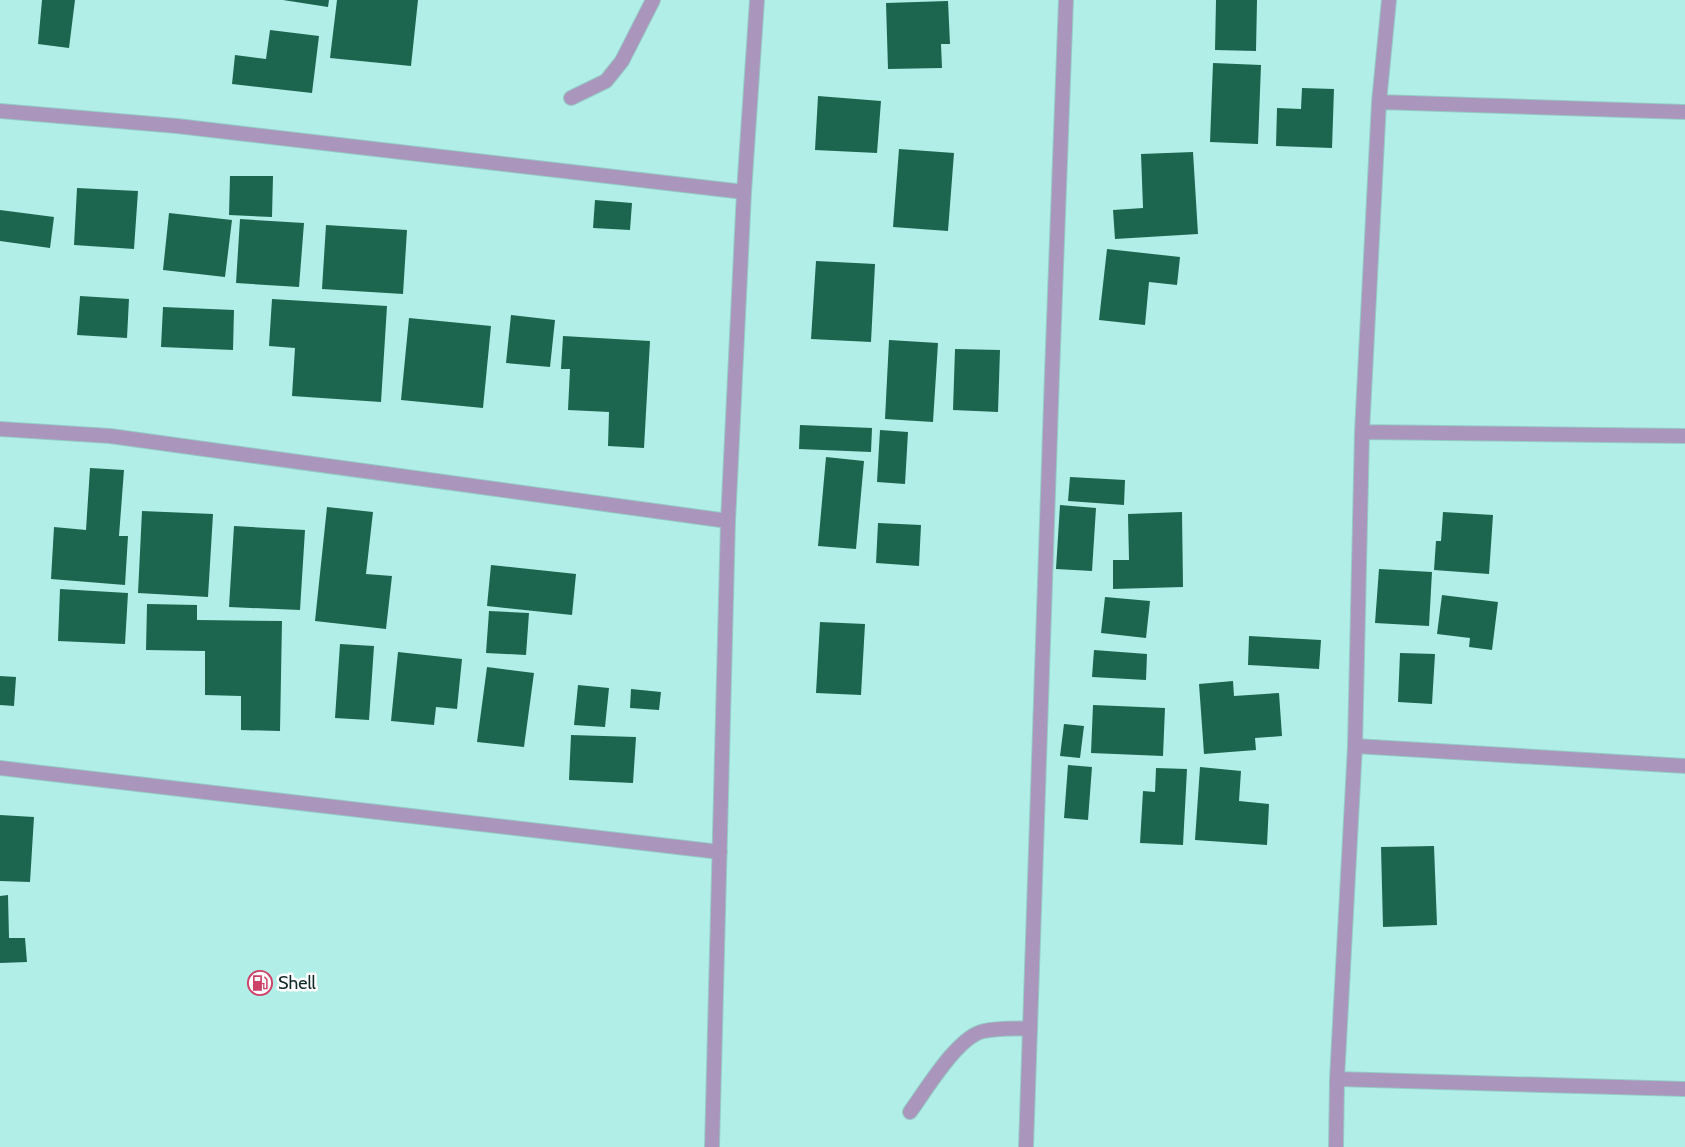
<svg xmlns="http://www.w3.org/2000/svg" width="1685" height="1147" font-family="Cabin,sans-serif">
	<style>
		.building { fill: #1c664f }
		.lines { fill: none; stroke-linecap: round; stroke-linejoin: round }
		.service-casing { stroke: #95cbc5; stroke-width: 16 }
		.minor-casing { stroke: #95cbc5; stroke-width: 16 }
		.service { stroke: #aa95bc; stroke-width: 14 }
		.minor { stroke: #aa95bc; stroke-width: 14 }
		.labels { text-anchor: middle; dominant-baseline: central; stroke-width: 5; stroke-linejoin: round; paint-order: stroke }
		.poi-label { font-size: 18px; fill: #112927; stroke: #fff; text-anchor: start }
	</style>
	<rect width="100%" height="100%" fill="#b2eee8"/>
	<path class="building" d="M42 0H75L69 48 38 44Z
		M283 0H329L328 7Z
		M337 0H418L411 66 330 58Z
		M1216 0H1257L1256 51 1215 50Z
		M948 1 950 44H941L942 68 888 69 886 3Z
		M270 30 319 36 312 93 232 84 235 55 266 59Z
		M1213 63 1261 65 1258 144 1210 142Z
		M1302 88 1334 89 1332 148 1276 146 1277 108 1301 109Z
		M818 96 881 101 877 153 815 150Z
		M899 149 954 153 948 231 893 227Z
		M1193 152 1198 234 1115 239 1113 210 1143 208 1141 154Z
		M230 176H273L272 217 229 215Z
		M77 188 138 191 134 249 74 245Z
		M595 200 632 203 630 230 593 228Z
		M0 210 54 217 50 248 0 241Z
		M169 213 232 220 225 277 163 270Z
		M240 219 304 223 299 287 236 283Z
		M326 225 407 230 403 294 322 289Z
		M1107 249 1180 257 1177 285 1149 282 1145 325 1099 320Z
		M816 261 875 264 871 342 811 339Z
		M80 296 129 299 127 338 77 335Z
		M272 299 387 306 381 402 292 396 295 348 269 346Z
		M163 307 234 310 233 350 161 347Z
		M511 315 555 320 550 367 506 363Z
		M409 318 491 326 483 408 401 400Z
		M563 336 650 341 644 448 608 446 609 412 568 410 570 369H561Z
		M889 340 938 343 933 422 885 419Z
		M955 349 1000 350 998 412 953 410Z
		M800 425 872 428 871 452 799 449Z
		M880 430 908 432 905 484 877 482Z
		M826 457 864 461 856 549 818 546Z
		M90 468 124 470 119 536H128L125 585 51 579 54 527 86 530Z
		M1070 477 1125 480 1124 505 1068 501Z
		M1060 505 1096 508 1092 571 1056 569Z
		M327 507 373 512 366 574 392 576 386 629 315 621Z
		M142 511 213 514 208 597 138 593Z
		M1182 512 1183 587 1113 589V560H1129L1128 514Z
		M1443 512 1493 515 1489 574 1434 570 1436 541H1441Z
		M878 523 921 525 919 566 876 563Z
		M234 526 305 530 300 610 229 607Z
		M491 565 576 574 572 615 487 606Z
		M1379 569 1432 572 1429 626 1375 623Z
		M60 589 128 593 125 644 58 641Z
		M1442 595 1498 602 1492 650 1469 647 1470 638 1437 634Z
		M1105 597 1150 601 1146 638 1101 633Z
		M147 604 197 605V620L282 621 280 731 241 730V696L205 695V651L146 650Z
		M489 611 529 613 526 655 486 653Z
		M820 622 865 624 861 695 816 693Z
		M1249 636 1321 640 1319 669 1248 665Z
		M340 644 374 646 369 720 335 718Z
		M1094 650 1147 654 1146 680 1092 677Z
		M398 652 462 659 457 709 436 707 434 725 391 721Z
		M1400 653 1435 654 1432 704 1398 702Z
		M487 667 534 673 524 747 477 742Z
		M0 676 16 677 14 706 0 705Z
		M1233 681 1234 696 1279 693 1282 736 1255 738 1256 750 1204 754 1199 684Z
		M578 685 609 688 605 727 574 725Z
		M631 689 661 692 659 710 630 708Z
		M1093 705 1165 708 1163 756 1091 753Z
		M1064 724 1084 726 1080 758 1060 756Z
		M571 735 636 737 633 783 569 780Z
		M1068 765 1092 767 1088 820 1064 818Z
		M1200 767 1241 771 1239 801 1269 804 1267 845 1195 840Z
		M1156 768 1187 769 1183 845 1140 843 1143 791 1155 792Z
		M0 815 34 817 30 882 0 881Z
		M1434 846 1437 925 1383 927 1381 847Z
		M8 895 9 938H25L27 962 0 963V896Z"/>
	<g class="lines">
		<defs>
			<path id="service" d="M571 98 606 81 622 61 653 0
				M910 1112C926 1090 958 1036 984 1031 999 1028 1015 1029 1030 1028"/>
			<path id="minor" d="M1379 102 1685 112
				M0 111 177 126 744 192
				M0 429 110 436 728 521
				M1362 432 1685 436
				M1355 746 1685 766
				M0 768 720 852
				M1337 1079 1685 1089
				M712 1147 728 521 744 192 757 0
				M1026 1147 1052 374 1066 0
				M1336 1147 1337 1079 1355 746 1362 432 1379 102 1389 0"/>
		</defs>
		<use href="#service" class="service-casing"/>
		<use href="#minor" class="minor-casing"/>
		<use href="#service" class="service"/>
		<use href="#minor" class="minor"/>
	</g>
	<defs>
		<symbol id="fuel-ring" viewBox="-11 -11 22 22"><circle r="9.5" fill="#fff" stroke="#cf4067" stroke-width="1.5"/><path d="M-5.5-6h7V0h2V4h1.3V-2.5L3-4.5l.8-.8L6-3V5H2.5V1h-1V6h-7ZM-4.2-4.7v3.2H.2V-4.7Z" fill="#cf4067"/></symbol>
	</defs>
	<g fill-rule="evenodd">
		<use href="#fuel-ring" x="246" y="969" width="28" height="28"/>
	</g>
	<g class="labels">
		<g class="poi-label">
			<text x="278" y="983">Shell</text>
		</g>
	</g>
</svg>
